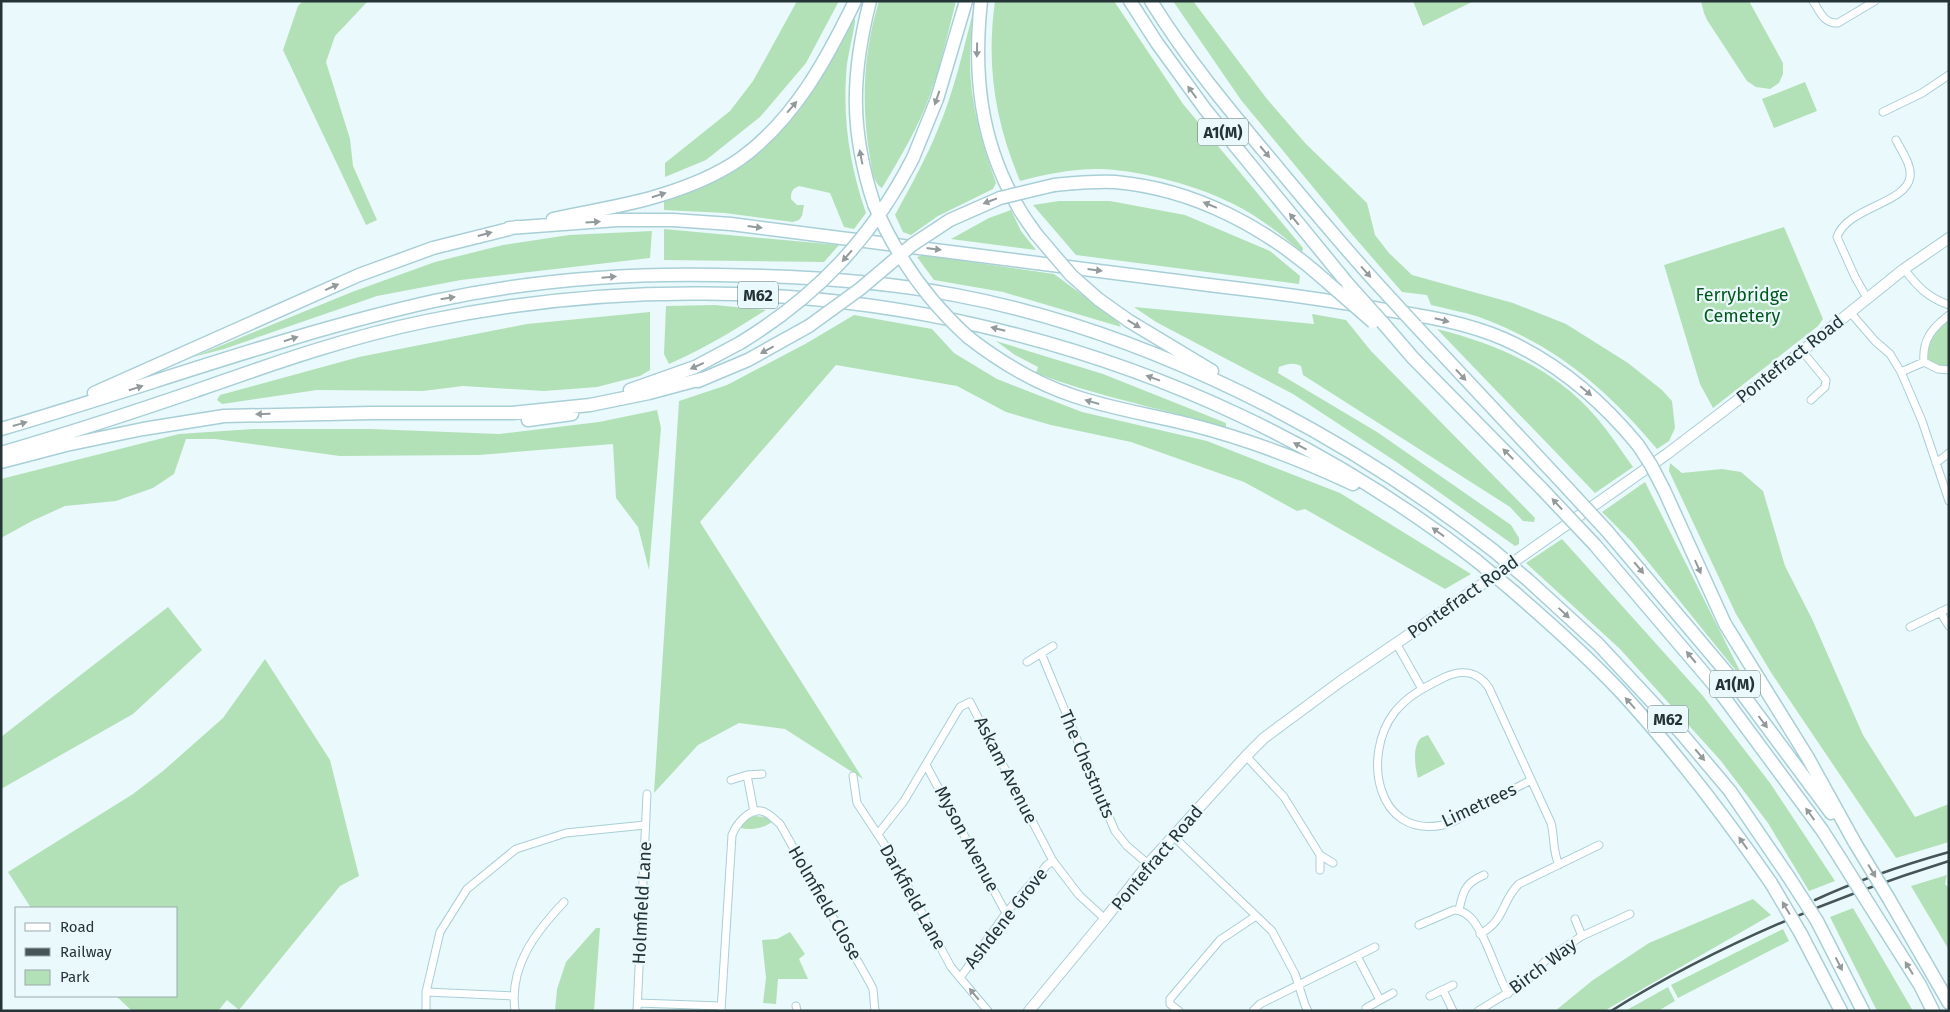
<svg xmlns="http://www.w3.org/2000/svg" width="1950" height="1012" font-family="'Fira Sans',sans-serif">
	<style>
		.green { fill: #b3e1b7 }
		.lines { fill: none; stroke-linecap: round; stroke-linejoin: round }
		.street-casing { stroke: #a9cfd6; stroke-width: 9 }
		.secondary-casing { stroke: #a9cfd6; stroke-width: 12 }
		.highway-casing { stroke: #a9cfd6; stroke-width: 15 }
		.street { stroke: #fff; stroke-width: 7 }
		.secondary { stroke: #fff; stroke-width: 10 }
		.highway { stroke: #fff; stroke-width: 12 }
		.rail { stroke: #465558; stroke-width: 2.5 }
		.highway-bridge-casing { stroke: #a9cfd6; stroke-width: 15; stroke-linecap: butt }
		.highway-bridge { stroke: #fff; stroke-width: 12 }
		.oneway { fill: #929a9b }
		.labels { text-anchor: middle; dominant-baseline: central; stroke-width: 4.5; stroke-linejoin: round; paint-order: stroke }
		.shield { fill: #eaf9fc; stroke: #606f72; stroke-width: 1 }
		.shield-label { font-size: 16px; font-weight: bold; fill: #253437 }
		.park-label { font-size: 18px; fill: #03581c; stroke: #eaf9fc }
		.street-label { font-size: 18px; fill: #253437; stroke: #eaf9fc }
	</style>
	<rect width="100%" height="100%" fill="#eaf9fc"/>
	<path class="green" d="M303 1H368L335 36 326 62 350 139 353 166 377 220 366 225 283 50 298 6Z
		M797 1H839L806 63 760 117 706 160 665 177V163L730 111 753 81Z
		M879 1H956C948 33 941 64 930 95 918 128 900 158 882 188 873 183 872 168 870 158 861 105 863 53 879 1Z
		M995 1H1114L1183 104 1303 248 1302 252C1283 236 1263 220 1241 208 1203 187 1145 171 1102 169 1077 168 1044 174 1020 181 995 121 986 66 995 1Z
		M1173 1H1193L1267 99 1306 144 1367 203 1375 235 1389 253 1412 275 1513 303 1566 324 1628 363 1662 390 1672 401 1675 428 1669 441 1657 449C1605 387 1555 345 1479 317 1464 312 1447 309 1431 305L1427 295 1402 292 1350 232 1241 100Z
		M1413 1H1474L1423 26Z
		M1701 1H1749L1783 63V74L1779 83 1770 89 1756 87 1747 81 1707 20 1704 13Z
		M973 12C972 28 970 45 970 62 970 103 982 144 996 183L993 189 938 216 911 235 903 232 895 215C910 187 926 159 938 129 954 91 963 51 973 12Z
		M852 19H855V22C853 36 849 50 847 64 842 116 849 164 866 213L854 229 844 227 830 193 799 186C792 189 791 192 791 199L797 205H804L802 216 799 220 793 222 725 213 664 210V198L758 149Z
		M1805 82 1817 111 1774 128 1762 99Z
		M1059 201H1110L1185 215 1270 251 1300 276 1299 284 1076 255 1033 205Z
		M1011 210 1021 231 1036 250 951 239 989 218Z
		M1784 227 1823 319 1818 326 1713 408 1700 384 1664 265Z
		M664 229 839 245 824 262 664 260Z
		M652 231 650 258 461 280 377 296 224 349 193 357 352 292 435 262 503 245 569 235Z
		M923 255 1054 274 1118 321 1121 327 1003 292 934 280 917 257Z
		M715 305 766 310C734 330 704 349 669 364L664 354 666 306Z
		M1134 307 1314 324 1312 314 1346 320 1371 351 1535 518 1534 522 1523 521 1510 507 1303 375 1301 366C1293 362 1287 364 1279 367L1278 373 1377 432 1511 525 1519 538V544L1515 546 1398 463 1293 394 1156 322Z
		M650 312V370L640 376 597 387 544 391 463 386 423 391 317 390 222 404 217 400 220 395 359 357 527 324Z
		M854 315 932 329 954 353 997 379 1082 412 1207 441 1340 493 1471 574 1445 589 1305 509 1297 511 1244 482 1131 442 1051 425 1006 412 957 386 836 365 700 522 863 779 785 729 739 723 698 745 654 793 679 401 727 385 807 343Z
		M1949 315V370L1924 362 1926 339Z
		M1437 329C1497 344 1555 369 1596 417 1609 432 1621 450 1633 467L1595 493Z
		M996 341 1103 374 1226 423V428C1162 408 1098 397 1036 373L1038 367 1015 355Z
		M657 410 661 428 649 570 638 527 616 498 613 444 479 455 340 456 215 439H186L174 474 153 488 116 501 65 506 32 521 1 538V479L179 434 253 429H371L499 434 599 422Z
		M1670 463 1682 473 1722 469 1741 472 1763 491 1785 566 1812 619 1863 735 1915 817 1949 804V842L1896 858 1772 674 1736 614 1669 471Z
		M1645 482 1746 683 1632 542 1602 512Z
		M1562 539 1703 696 1770 783 1835 881 1809 891 1768 823 1721 761 1620 649 1526 563Z
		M168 607 202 650 133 714 1 789V737Z
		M265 659 330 760 359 876 340 886 239 1010 227 1000 218 1011H132L116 996H176V908H31L8 872 133 794 163 771 223 718Z
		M1428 735 1445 764 1418 778C1415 768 1412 746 1421 738 1423 737 1426 736 1428 735Z
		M755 816 765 817 772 822C762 829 752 830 740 828L747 819Z
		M1947 875 1945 884 1949 888V950L1911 886Z
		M1753 899 1771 915 1604 1011H1555L1593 980 1649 943Z
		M1853 908 1913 1011H1877L1830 917Z
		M596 928H600L594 1011H555L557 989 566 962Z
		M1783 929 1789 941 1678 998 1671 985Z
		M790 932 805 954 799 959 808 979H778L776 1004 763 1003 766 978 762 940 777 939Z
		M1668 987 1675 1001 1658 1011H1625Z"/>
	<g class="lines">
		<defs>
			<path id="street" d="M1813 1C1820 12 1824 24 1838 23L1875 1
				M1883 112 1922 93 1949 75
				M1904 269C1918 287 1927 297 1949 305
				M1867 298 1855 277 1837 237C1847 207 1906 204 1910 177 1912 165 1901 150 1896 140
				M1850 312 1875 341 1890 354 1901 372 1922 421 1949 501
				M1949 315C1932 328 1922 340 1924 362L1938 369 1949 370
				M1802 351 1826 380 1825 387 1811 400
				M1901 372 1924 362
				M1936 463 1949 453
				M1940 612 1949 626
				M1910 627 1949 608
				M1396 643 1422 689
				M1041 653 1115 831 1127 846 1148 864
				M1027 662 1053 646
				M1246 756 1284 797 1320 855 1333 863
				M926 765 1006 913
				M747 775 754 812
				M853 776 857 803 890 853 951 967 988 1011
				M731 780 747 775 762 774
				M1531 780C1512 790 1493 800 1474 810 1464 815 1454 823 1443 825 1376 839 1362 755 1394 713 1407 696 1425 687 1443 678 1461 669 1478 671 1489 688L1551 823C1555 838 1552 850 1559 865
				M878 834 904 801 960 707 970 702 1053 861 1079 895 1105 919
				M1173 836 1272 931 1295 974 1305 1005 1308 1011
				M1320 855V870
				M1459 910C1463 891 1465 883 1484 875
				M1575 919 1582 936
				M1419 925 1454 910C1460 910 1466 913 1471 918 1485 933 1497 974 1508 994
				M1480 934C1506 920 1501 901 1519 884L1599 845
				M1357 956 1380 1000
				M960 978 1006 913 1047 865 1053 861
				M1443 990 1453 1011
				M426 992 513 996
				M1430 996 1453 985
				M638 1003 721 1006
				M796 1006 797 1011
				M1366 1008 1393 993
				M426 1011V992L440 932 467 889 516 849 566 833 645 825
				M515 1011C509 966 535 933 564 902
				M637 1011 647 794
				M721 1011 732 835C736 825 748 809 761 811 768 812 775 820 780 824L870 983 873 989 875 1011
				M1179 1011 1170 1004V999L1220 940 1256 916
				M1253 1011 1260 1004 1375 947
				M1478 1011 1527 981 1547 959 1582 936 1630 914"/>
			<path id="secondary" d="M1029 1011 1105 919 1148 864 1246 756 1264 738 1341 681 1461 599 1667 454 1802 351 1904 269 1949 238"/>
			<path id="highway" d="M870 1C851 75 850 131 874 204
				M981 1C973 74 980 141 1017 205 1022 215 1030 225 1036 234
				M1130 1 1157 43 1205 109 1348 284
				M1151 1C1188 61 1233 114 1278 168 1312 209 1346 250 1382 289
				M913 158 937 99 966 1
				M1054 185C1074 183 1095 181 1115 182 1195 189 1267 228 1326 281
				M553 219C588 211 627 206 661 195 687 187 717 175 740 159 794 120 827 59 855 1
				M509 228 617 220H673L731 224C893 245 1055 265 1217 286 1269 292 1321 299 1374 308 1418 315 1462 321 1504 339 1558 363 1601 400 1638 445
				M1098 299 1129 321 1212 371
				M1383 323 1413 358 1542 489
				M1416 326 1557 477
				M968 337C1000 362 1035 383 1074 396 1112 409 1153 415 1192 425 1247 439 1302 460 1353 484
				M698 381 748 360 809 326
				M630 390 695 367 740 343
				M94 393 359 275 433 248 517 227
				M528 420 572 414
				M1 429C145 387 287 334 434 301 526 281 625 273 718 275 797 276 877 280 955 295 1148 331 1340 431 1494 551
				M1 453C66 434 131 413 195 391 272 364 348 337 427 321 794 244 1181 330 1477 561
				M1 462 66 445 143 429 224 416 372 413H512L590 405 649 393 705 378
				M1664 490 1725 624 1808 758 1855 843
				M1607 531 1727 673 1831 813
				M1595 545 1720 692 1822 830 1838 855
				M1528 580 1598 644 1682 734 1730 791 1788 876
				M1514 592C1551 624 1587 656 1620 691 1675 751 1724 815 1771 883
				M1889 899 1949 1003
				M1870 906 1920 985 1933 1011
				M1817 921 1863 1011
				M1801 934 1841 1011"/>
		</defs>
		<use href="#street" class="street-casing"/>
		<use href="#secondary" class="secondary-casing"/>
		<use href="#highway" class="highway-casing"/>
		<use href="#street" class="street"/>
		<use href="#secondary" class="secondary"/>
		<use href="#highway" class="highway"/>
		<path class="rail" d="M1815 900C1858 880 1903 865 1949 852
			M1611 1011C1717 945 1830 898 1949 861"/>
		<defs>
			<path id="highway-bridge" d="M874 204C896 256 926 299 968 337
				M1036 234 1071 275 1098 299
				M1326 281 1373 322
				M1348 284 1383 323
				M1382 289 1416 326
				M809 326 860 289 912 245 950 220 1000 198 1054 185
				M740 343C817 296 872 238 913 158
				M1638 445 1651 465 1664 490
				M1557 477 1607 531
				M1542 489 1595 545
				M1494 551 1528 580
				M1477 561 1514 592
				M1855 843 1889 899
				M1838 855 1870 906
				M1788 876 1817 921
				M1771 883 1801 934"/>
		</defs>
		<use href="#highway-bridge" class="highway-bridge-casing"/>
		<use href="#highway-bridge" class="highway-bridge"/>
	</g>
	<defs><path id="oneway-solid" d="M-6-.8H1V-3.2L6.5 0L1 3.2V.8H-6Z" transform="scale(1.25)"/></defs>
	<g class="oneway">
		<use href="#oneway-solid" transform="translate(977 50) rotate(91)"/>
		<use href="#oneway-solid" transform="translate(1192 92) rotate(-126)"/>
		<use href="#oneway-solid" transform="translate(937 98) rotate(109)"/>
		<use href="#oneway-solid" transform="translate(792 107) rotate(-49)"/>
		<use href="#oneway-solid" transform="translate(1265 152) rotate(50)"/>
		<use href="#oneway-solid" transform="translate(861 157) rotate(-101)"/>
		<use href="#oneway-solid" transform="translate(659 195) rotate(-17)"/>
		<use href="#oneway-solid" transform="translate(990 201) rotate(159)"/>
		<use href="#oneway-solid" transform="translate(1210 205) rotate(-157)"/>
		<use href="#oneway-solid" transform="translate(1294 219) rotate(-129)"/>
		<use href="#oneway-solid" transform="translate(593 222) rotate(-4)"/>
		<use href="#oneway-solid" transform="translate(755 227) rotate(7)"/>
		<use href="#oneway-solid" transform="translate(485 234) rotate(-15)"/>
		<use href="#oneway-solid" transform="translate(934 249) rotate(7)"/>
		<use href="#oneway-solid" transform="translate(847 256) rotate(131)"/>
		<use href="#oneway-solid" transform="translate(1095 270) rotate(7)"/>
		<use href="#oneway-solid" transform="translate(1366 272) rotate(48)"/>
		<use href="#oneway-solid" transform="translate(609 277) rotate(-5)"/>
		<use href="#oneway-solid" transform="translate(332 287) rotate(-24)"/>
		<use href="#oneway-solid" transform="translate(448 298) rotate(-9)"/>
		<use href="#oneway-solid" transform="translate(1442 320) rotate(14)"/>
		<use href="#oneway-solid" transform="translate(1134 324) rotate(31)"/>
		<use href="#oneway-solid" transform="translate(998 329) rotate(-166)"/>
		<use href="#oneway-solid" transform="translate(291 339) rotate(-17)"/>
		<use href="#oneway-solid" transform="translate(767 350) rotate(152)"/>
		<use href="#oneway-solid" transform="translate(697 366) rotate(156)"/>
		<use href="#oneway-solid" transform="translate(1461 375) rotate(47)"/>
		<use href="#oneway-solid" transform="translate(1153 378) rotate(-160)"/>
		<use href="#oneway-solid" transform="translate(136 388) rotate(-17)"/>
		<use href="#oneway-solid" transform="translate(1586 391) rotate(40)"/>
		<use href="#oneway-solid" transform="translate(1092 402) rotate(-164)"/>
		<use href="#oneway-solid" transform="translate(263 414) rotate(179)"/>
		<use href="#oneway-solid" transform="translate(20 424) rotate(-16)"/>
		<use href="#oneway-solid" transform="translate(1300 446) rotate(-152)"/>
		<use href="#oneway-solid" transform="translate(1508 454) rotate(-135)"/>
		<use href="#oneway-solid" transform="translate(1557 504) rotate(-133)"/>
		<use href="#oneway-solid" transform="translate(1438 532) rotate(-144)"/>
		<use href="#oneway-solid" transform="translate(1698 567) rotate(66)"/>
		<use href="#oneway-solid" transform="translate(1639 568) rotate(50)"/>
		<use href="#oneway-solid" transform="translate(1564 613) rotate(43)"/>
		<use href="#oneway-solid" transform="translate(1691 657) rotate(-130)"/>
		<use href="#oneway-solid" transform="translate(1630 703) rotate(-132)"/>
		<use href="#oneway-solid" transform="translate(1763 722) rotate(53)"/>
		<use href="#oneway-solid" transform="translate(1700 755) rotate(50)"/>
		<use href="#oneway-solid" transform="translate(1810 814) rotate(-126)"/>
		<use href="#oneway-solid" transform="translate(1743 843) rotate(-125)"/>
		<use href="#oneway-solid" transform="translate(1872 871) rotate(59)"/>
		<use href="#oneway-solid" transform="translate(1786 908) rotate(-121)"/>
		<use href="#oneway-solid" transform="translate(1839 964) rotate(63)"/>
		<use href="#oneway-solid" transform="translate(1909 968) rotate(-122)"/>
		<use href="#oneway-solid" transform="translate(974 994) rotate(-130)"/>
	</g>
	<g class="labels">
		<g class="shield">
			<rect x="1198" y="118.5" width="50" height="27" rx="4"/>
			<rect x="738" y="281.5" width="40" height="27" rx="4"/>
			<rect x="1710" y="670.5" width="50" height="27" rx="4"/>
			<rect x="1648" y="705.5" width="40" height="27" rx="4"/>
		</g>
		<g class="shield-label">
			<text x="1223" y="132">A1(M)</text>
			<text x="758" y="295">M62</text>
			<text x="1735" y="684">A1(M)</text>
			<text x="1668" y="719">M62</text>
		</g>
		<g class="park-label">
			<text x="1742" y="295">Ferrybridge<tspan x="1742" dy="21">Cemetery</tspan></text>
		</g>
		<g class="street-label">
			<text transform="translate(1790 359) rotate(-38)">Pontefract Road</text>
			<text transform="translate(1463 597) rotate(-35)">Pontefract Road</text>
			<text transform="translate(1087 764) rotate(67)">The Chestnuts</text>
			<text transform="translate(1006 770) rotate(63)">Askam Avenue</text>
			<text transform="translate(1479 805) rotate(-25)">Limetrees</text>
			<text transform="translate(967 839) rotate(62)">Myson Avenue</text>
			<text transform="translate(1157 858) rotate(-50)">Pontefract Road</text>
			<text transform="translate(913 897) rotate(61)">Darkfield Lane</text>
			<text transform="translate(642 903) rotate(-87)">Holmfield Lane</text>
			<text transform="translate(825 903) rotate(60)">Holmfield Close</text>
			<text transform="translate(1006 918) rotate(-52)">Ashdene Grove</text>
			<text transform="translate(1543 966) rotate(-37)">Birch Way</text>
		</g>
	</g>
	<rect width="1950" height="1012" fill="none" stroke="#253437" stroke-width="5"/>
	<rect x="15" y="907" width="162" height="90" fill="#eaf9fc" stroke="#9baaad"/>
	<rect x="25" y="923" width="25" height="8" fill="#ffffff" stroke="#9baaad"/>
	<text x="60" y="932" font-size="15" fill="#253437">Road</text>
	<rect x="25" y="948" width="25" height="8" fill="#465558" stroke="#9baaad"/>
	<text x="60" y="957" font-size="15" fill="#253437">Railway</text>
	<rect x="25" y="970" width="25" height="15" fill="#b3e1b7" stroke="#9baaad"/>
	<text x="60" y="982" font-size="15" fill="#253437">Park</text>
</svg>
